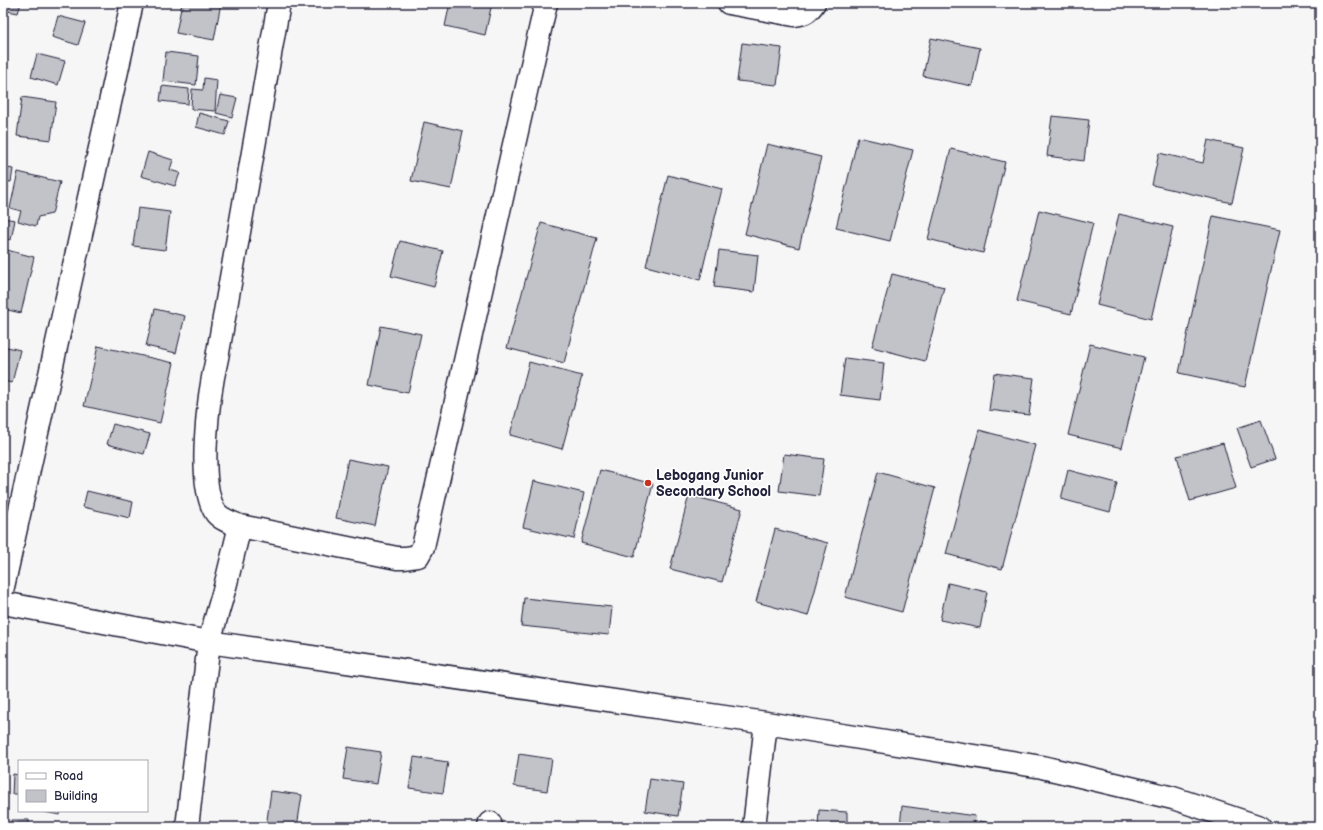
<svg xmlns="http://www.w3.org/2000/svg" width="1323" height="830" font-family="'Balsamiq Sans',sans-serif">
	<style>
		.building { fill: #c2c2c9; stroke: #22223b }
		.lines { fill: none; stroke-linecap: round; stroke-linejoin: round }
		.minor-casing { stroke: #22223b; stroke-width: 25 }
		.minor { stroke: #fff; stroke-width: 22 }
		.poi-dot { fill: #c8321e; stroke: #fff; stroke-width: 1.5 }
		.labels { text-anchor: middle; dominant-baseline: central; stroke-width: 3.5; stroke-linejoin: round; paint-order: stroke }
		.poi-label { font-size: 14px; font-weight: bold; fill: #22223b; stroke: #fff; text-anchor: start }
	</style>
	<rect width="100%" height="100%" fill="#f6f6f7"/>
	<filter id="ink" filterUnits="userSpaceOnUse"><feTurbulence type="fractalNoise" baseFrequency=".025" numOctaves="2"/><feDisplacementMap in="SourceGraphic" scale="8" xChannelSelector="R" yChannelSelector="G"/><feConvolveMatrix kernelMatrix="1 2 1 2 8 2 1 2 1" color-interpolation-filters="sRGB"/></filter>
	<g filter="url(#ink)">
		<path class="building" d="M3 3H21L18 13 3 10Z
			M182 3H221L214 40 176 33Z
			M450 3H492L485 35 445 26Z
			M58 16 85 23 78 45 52 37Z
			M931 38 980 48 972 86 923 76Z
			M742 43 782 48 777 85 737 81Z
			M166 52 199 56 196 85 163 81Z
			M37 54 65 61 58 85 31 77Z
			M204 78 217 80 215 111 191 109 192 89 203 90Z
			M162 86 189 89 188 104 160 101Z
			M220 95 237 98 232 117 216 113Z
			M22 97 56 102 51 140 17 136Z
			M199 113 229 121 225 135 196 127Z
			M1052 116 1089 120 1084 161 1047 156Z
			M424 122 463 131 451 189 411 181Z
			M858 137 913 150 890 241 836 228Z
			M1208 140 1244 148 1232 203 1152 185 1159 153 1203 163Z
			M767 144 821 157 799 248 745 234Z
			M951 149 1005 162 983 253 928 239Z
			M148 152 173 160 170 170 180 173 175 186 141 176Z
			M3 167 13 169 11 182 3 181Z
			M18 172 60 182 52 214 38 217 36 226 18 221 21 211 10 208Z
			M668 175 722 189 700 280 646 266Z
			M3 185 8 186 3 209Z
			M138 208 170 212 165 250 133 246Z
			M1039 210 1093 223 1071 314 1017 301Z
			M1119 214 1173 227 1151 319 1097 305Z
			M1213 216 1280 230 1245 387 1179 373Z
			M3 218 15 220 11 240 3 238Z
			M541 223 597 238 564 363 507 348Z
			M400 241 443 251 434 287 391 276Z
			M3 249 34 257 21 313 3 309Z
			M719 250 758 255 754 292 714 287Z
			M892 274 944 287 925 361 872 347Z
			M155 309 185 316 176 353 146 346Z
			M381 326 421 334 408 393 369 385Z
			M1090 344 1144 357 1122 448 1068 435Z
			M3 346 20 350 12 383 3 381Z
			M98 346 174 363 160 423 84 406Z
			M845 358 884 363 880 400 840 395Z
			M529 362 582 376 562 449 510 435Z
			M994 373 1034 378 1029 415 989 410Z
			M1261 420 1275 459 1251 467 1237 428Z
			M113 424 150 434 144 454 107 444Z
			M979 430 1035 445 1002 569 946 554Z
			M1223 443 1236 488 1190 501 1177 456Z
			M784 454 824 459 819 496 779 491Z
			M348 459 388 467 375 526 336 518Z
			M600 470 653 484 634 557 581 543Z
			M1068 470 1117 483 1110 512 1061 499Z
			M878 472 935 488 902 612 845 597Z
			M534 481 584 493 574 539 523 527Z
			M87 491 133 502 130 518 83 507Z
			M689 495 742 509 722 582 670 569Z
			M775 529 828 543 808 616 756 602Z
			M948 583 987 592 980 628 940 620Z
			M524 598 612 607 609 635 521 626Z
			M348 747 381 752 376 784 343 779Z
			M519 754 552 759 547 791 514 786Z
			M414 757 448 762 443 793 409 788Z
			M13 774 19 775V794H12Z
			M650 779 683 784 678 816 645 811Z
			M271 791 302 795 297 827H266Z
			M902 806 975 816 974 827H900Z
			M819 810 847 812V827H818Z
			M3 811H6V826H3Z
			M39 811H61L60 815Z
			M11 820H29V827H11Z
			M979 821 1013 826V827H978Z
			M541 824 557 827H540Z"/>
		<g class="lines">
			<defs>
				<path id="minor" d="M729 3 794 15C804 14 808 12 814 3
					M240 526C232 523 222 520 216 513 196 484 209 392 217 358L279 3
					M3 587 132 3
					M3 603 209 642 766 723 1042 767 1173 798 1260 827
					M187 827 209 642 225 587 240 526 397 558H405L418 556 423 547 546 3
					M489 827 490 823
					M754 827 766 723"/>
			</defs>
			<use href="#minor" class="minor-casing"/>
			<use href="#minor" class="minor"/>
		</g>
	</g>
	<circle class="poi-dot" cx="648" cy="483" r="4"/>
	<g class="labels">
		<g class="poi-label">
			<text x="656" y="475">Lebogang Junior<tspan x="656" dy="16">Secondary School</tspan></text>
		</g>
	</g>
	<rect width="1323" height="830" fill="none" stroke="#fff" stroke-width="16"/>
	<rect x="8" y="8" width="1307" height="814" fill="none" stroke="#22223b" stroke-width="1.5" filter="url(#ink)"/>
	<rect x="18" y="760" width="130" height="52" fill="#ffffff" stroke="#a7a7b1"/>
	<rect x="26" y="773" width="20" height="6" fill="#ffffff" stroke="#a7a7b1"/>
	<text x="54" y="780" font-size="12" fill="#22223b">Road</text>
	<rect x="26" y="790" width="20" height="12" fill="#c2c2c9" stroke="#a7a7b1"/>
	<text x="54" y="800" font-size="12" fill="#22223b">Building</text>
</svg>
